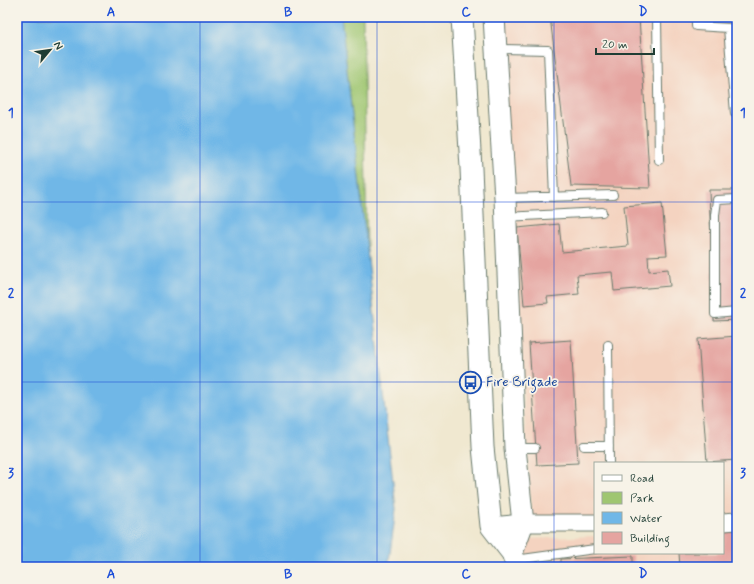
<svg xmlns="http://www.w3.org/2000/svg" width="754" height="584" font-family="Mynerve,sans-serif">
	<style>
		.built { fill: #f4d3c0 }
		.green { fill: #9fc671; stroke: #5f8252 }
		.water { fill: #70b7e7; stroke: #487a8e }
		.building { fill: #e5a4a0 }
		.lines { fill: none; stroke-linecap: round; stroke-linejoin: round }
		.service-casing { stroke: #68796b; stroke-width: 10 }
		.minor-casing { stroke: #68796b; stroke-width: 19 }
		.tertiary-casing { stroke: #68796b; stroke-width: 23 }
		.service { stroke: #fff; stroke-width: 8 }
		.minor { stroke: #fff; stroke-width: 17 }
		.tertiary { stroke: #fff; stroke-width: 21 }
		.grid { fill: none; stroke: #1d4ed8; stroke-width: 1; stroke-opacity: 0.55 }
		.labels { text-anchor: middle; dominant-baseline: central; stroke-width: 3.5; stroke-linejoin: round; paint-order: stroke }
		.transit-label { font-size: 14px; fill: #164399; stroke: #f7f3e8; text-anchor: start }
		.neatline { fill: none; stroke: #1d4ed8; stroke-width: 1.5 }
		.grid-label { font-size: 13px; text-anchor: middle; font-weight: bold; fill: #1d4ed8 }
	</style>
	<rect width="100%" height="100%" fill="#f7f3e8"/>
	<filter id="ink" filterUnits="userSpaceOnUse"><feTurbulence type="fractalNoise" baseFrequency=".025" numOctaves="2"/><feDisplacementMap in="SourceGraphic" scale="8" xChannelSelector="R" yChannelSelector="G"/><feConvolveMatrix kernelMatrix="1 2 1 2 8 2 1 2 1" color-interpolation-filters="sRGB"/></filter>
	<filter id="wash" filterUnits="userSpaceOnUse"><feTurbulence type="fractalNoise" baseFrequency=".012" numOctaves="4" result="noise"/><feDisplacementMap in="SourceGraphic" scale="16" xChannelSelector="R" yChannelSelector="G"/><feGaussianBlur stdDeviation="0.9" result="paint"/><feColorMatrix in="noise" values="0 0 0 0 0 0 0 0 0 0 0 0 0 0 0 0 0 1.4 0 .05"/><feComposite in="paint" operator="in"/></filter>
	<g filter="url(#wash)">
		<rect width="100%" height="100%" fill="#f0e8d0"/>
		<path class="built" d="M502 17H737V516L723 517V463H595V522L532 525 511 226Z
			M595 536V553H723L737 567H529L526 558V539Z"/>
		<path class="green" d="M341 17H363L367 248Z"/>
		<path class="water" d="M17 17H341L396 509 388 567H17Z"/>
		<g id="blocks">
			<path class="building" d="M550 17H639L650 188 571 186Z
				M709 190H737V320L714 321Z
				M662 203 667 255 648 256 649 271 668 269 670 286 614 291 612 272 577 275 579 294 547 297 548 303 524 305 517 228 559 224 562 252 628 246 624 206Z
				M737 336V460L707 462 698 339Z
				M571 340 578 463 537 465 529 343Z
				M737 530V567H680L679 553H723V531Z
				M633 556V567H561V559Z"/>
		</g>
	</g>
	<g filter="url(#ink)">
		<use href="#blocks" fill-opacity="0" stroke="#68796b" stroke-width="1"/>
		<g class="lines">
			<defs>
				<path id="service" d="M657 17 659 160
					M696 17V26L728 28 735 113H737
					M497 49 548 50 554 197
					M505 198 613 195
					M737 199 717 200 715 215V314L737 312
					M505 217 602 212
					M608 345 609 463
					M584 446H609
					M515 448H535
					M515 560 595 549"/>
				<path id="minor" d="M723 522 737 521
					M491 526 523 523H595"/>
				<path id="tertiary" d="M462 17 471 168 483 447 491 526 512 553 517 567
					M494 17 505 198 515 448 523 523 512 553"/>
			</defs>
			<use href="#service" class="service-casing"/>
			<use href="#minor" class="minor-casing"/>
			<use href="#tertiary" class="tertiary-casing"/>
			<use href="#service" class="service"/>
			<use href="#minor" class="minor"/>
			<use href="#tertiary" class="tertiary"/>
		</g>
	</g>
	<path class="grid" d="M200 17V567M377 17V567M554 17V567M17 202H737M17 382H737"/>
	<defs>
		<symbol id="bus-ring" viewBox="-11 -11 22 22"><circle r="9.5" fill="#f7f3e8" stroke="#1a4fb4" stroke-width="1.5"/><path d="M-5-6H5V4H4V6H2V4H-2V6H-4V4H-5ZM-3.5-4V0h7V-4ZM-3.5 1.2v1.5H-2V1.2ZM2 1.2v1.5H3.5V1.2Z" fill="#1a4fb4"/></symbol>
	</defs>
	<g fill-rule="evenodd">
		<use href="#bus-ring" x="458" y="370" width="25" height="25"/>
	</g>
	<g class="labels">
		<g class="transit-label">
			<text x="486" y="382">Fire Brigade</text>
		</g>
	</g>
	<rect width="754" height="584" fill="none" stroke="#f7f3e8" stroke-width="44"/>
	<rect x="594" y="462" width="130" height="92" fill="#f7f3e8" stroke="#a1aaa0"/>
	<rect x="602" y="475" width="20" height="6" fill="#ffffff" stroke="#a1aaa0"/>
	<text x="630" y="482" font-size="12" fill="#1f3d34">Road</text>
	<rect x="602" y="492" width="20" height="12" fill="#9fc671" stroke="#a1aaa0"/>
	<text x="630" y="502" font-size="12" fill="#1f3d34">Park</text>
	<rect x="602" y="512" width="20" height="12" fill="#70b7e7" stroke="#a1aaa0"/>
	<text x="630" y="522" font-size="12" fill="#1f3d34">Water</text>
	<rect x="602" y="532" width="20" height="12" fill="#e5a4a0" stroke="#a1aaa0"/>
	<text x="630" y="542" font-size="12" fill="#1f3d34">Building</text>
	<g transform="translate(50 50) rotate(61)" stroke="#f7f3e8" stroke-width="3" paint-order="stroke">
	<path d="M0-3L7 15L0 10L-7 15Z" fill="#1f3d34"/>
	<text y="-6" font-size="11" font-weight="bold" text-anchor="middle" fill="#1f3d34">N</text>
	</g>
	<path d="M596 48v6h58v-6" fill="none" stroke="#1f3d34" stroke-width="2"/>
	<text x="602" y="48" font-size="12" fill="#1f3d34" stroke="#f7f3e8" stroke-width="3" paint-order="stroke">20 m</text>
	<rect x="22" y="22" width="710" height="540" class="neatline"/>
	<g class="grid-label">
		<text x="111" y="16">A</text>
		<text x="288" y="16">B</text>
		<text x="466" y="16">C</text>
		<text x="643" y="16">D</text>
		<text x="11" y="117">1</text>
		<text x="743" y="117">1</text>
		<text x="11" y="297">2</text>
		<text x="743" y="297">2</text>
		<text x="11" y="477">3</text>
		<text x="743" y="477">3</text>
		<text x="111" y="578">A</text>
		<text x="288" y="578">B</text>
		<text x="466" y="578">C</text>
		<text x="643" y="578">D</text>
	</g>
</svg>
